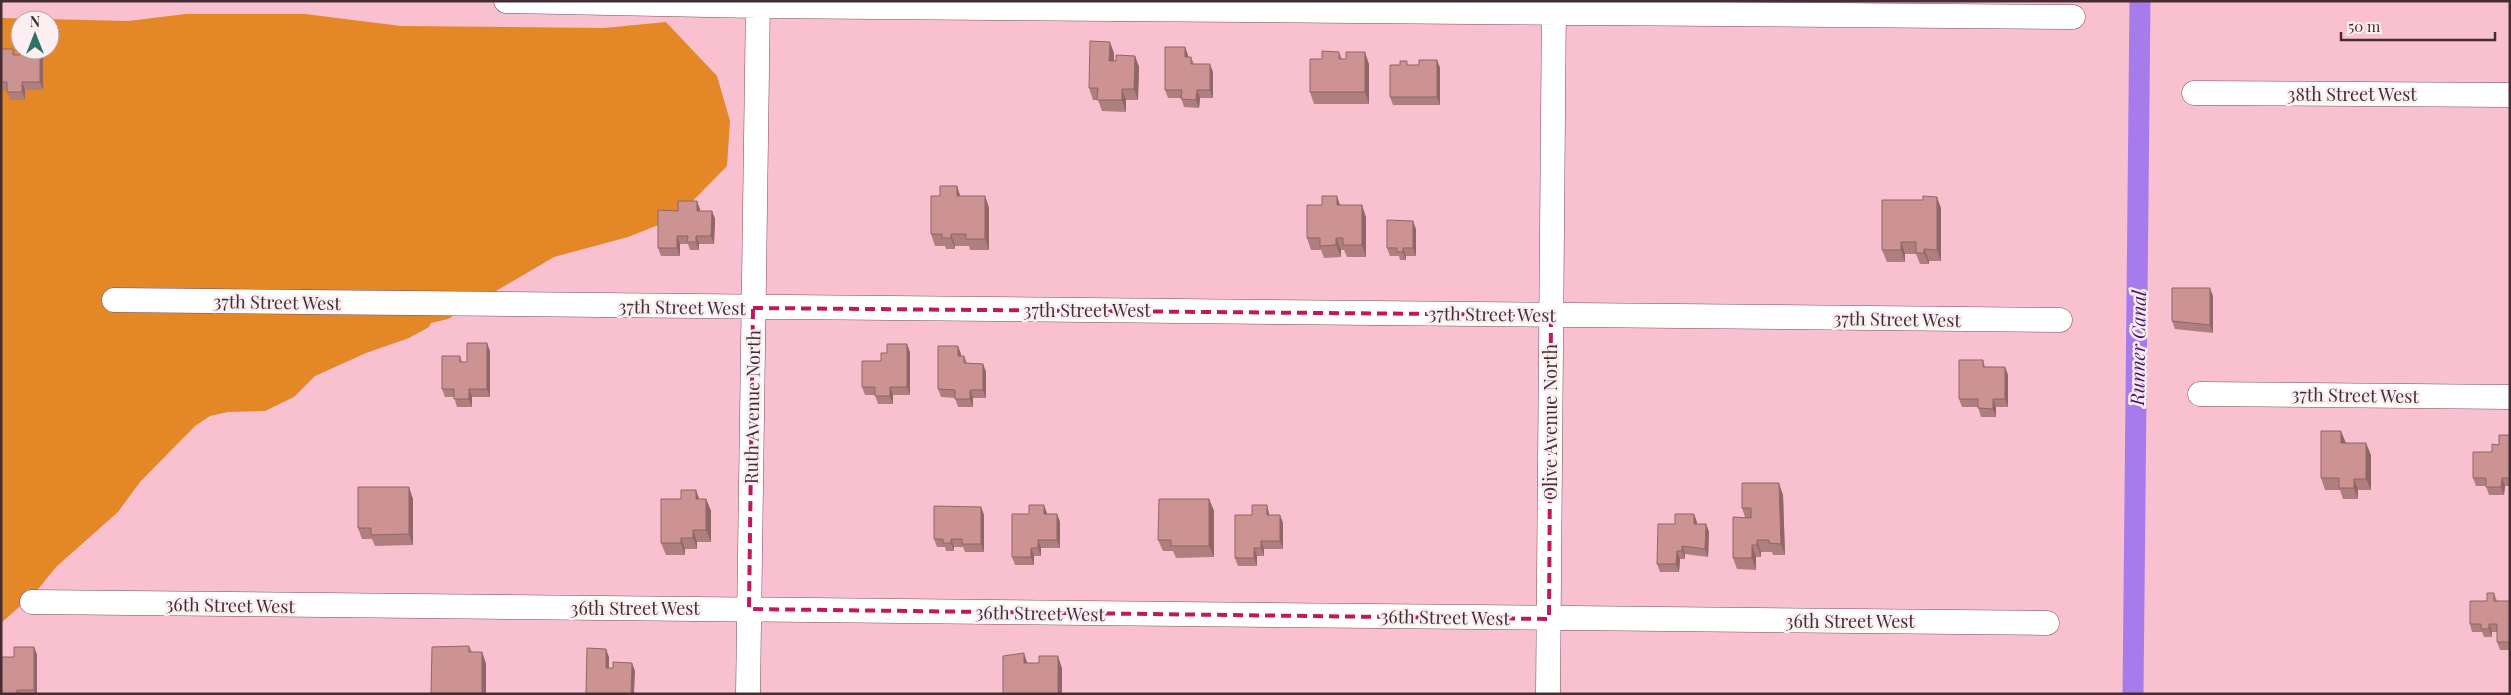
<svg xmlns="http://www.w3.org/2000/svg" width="2511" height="695" font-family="'Playfair Display',serif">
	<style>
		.green { fill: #e48727; fill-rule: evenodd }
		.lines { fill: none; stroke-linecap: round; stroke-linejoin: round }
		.canal { stroke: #a87bec; stroke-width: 21 }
		.minor-casing { stroke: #7c4c5a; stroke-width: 25 }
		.minor { stroke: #fff; stroke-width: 24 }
		.wall { fill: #af7e7e }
		.shaded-wall { fill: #8f6766 }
		.building { fill: #cc9392; stroke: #8f6766 }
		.marked { fill: none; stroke: #c2185b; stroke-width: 4; stroke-dasharray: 10 6; stroke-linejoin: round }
		.labels { text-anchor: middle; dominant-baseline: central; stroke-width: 5; stroke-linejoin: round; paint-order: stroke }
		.street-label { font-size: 18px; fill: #442e34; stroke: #fbeff2 }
		.water-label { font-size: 19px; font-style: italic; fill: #451178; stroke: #fbeff2 }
	</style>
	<rect width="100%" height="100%" fill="#f9c0d0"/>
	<path class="green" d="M186 14H305L401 26 604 28 666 22 717 76 730 121 727 166 676 218 628 237 554 257 448 319 431 323 429 327 409 338 366 353 315 376 294 397 265 411 228 412 210 416 195 426 140 482 118 512 56 567 35 593 1 623V18L128 21ZM20 20H50V50H20Z"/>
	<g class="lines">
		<path class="canal" d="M2133 694 2140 1"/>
		<defs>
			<path id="minor" d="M506 1 758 6 2073 17
				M2194 93 2510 95
				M114 300 2060 320
				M2200 394 2510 397
				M32 602 2047 623
				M748 694 758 1
				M1548 694 1554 1"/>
		</defs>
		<use href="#minor" class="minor-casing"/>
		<use href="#minor" class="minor"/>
	</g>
	<path class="wall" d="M1185 47 1188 57H1191L1194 64 1213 72V98H1200L1199 108 1184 107 1181 98H1168L1165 90Z
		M1 49H13L15 55H20L43 50V90H25V100H10L7 90H1Z
		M1339 52 1342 59 1369 64V104H1314L1310 92 1322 59Z
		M1114 53V61L1135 56 1139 67 1138 100H1126V112L1102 111 1098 100H1093L1089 88Z
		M1437 60 1440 68V105H1393L1390 97 1409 65H1419Z
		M961 196H985L989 208V250H970L969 246H955V249H946L945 246H935L931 234Z
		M1340 205 1366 217V257H1347L1344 250H1341V257L1324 258 1321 250H1311L1307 238Z
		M1941 208V261H1929V264H1920L1916 254H1905V262H1887L1882 250Z
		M700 209V211H712L715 219 714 244H699V250H690L688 244H680V256H661L658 248 678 211Z
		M1416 229V256H1406V260H1400L1399 256H1390L1387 248Z
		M2213 296V333L2175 329 2172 321Z
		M490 351V397H472V407H457L454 397H445L442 389 460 356 462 362H467Z
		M910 352V395H893V404H878L875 395H865L862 387 887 353Z
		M961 354V356H964L967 363 983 364 986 372V398H973V407H958L955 398 941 397 938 389Z
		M1983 360 1985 367H2005L2008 375V407H1996V417H1981L1978 407H1962L1959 399Z
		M2510 435V486H2505L2504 495H2489L2486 486H2476L2473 478 2492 452Z
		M2346 443 2371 455V490H2358V499H2343L2340 490H2325L2321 478Z
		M1783 495 1785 555H1773L1772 552H1761V557H1756V570L1737 569 1733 558 1745 517 1742 508Z
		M413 499V545L375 546 372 539H362L358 528Z
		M700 499H706L711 511V542H697V549H685V555H666L661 543Z
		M1209 499 1214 511V557L1176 558 1173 551H1163L1158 540Z
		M981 507 984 515V552H965L963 547H954V551H946L945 547H937L934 539Z
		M1047 513V514H1057L1060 522V548H1041V556H1034V565H1015L1012 557 1029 514Z
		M1269 513V515L1283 523V549H1264V556H1257V566H1238L1235 558 1252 515Z
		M1697 522V524H1706L1709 532 1708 557 1685 554V559H1680L1679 572H1660L1657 564 1675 524Z
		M2494 593 2497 601H2510V650H2500L2497 642V632H2492V637H2484L2482 632H2472L2470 624 2487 601Z
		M469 646 472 652H482L486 664V694H432L431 693Z
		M34 647 37 655V694H1V657H14Z"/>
	<path class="shaded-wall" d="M1110 42 1114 53V73L1109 61Z
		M1185 47 1188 55V65L1185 57Z
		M40 50H43V90L40 82Z
		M1365 52 1369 64V104L1365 92Z
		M1135 56 1139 67 1138 100 1134 89Z
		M1437 60 1440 68V105L1437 97Z
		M1210 64 1213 72V98L1210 90Z
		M22 82 25 90V100L22 92Z
		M1122 89 1126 100V112L1122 100Z
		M1197 90 1200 98 1199 108 1196 100Z
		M957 186 961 198 957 196Z
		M985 196 989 208V250L985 239Z
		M1337 196 1341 208 1337 205Z
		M1937 197 1941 208V261L1937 250Z
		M697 201 700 209V219L697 211Z
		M1362 205 1366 217V257L1362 245Z
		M712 211 715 219 714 244 711 236Z
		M1413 221 1416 229V256L1413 248Z
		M951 234 955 246V249L951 238Z
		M677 236 680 244V256L677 248Z
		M696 236 699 244V250L696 242Z
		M1336 238 1341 250V257L1336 245Z
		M1901 242 1905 254V262L1901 250Z
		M1403 248 1406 256V260L1403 252Z
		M1924 249 1929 261V264L1924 253Z
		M2210 288 2213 296V333L2210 325Z
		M487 343 490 351V397L487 389Z
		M907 344 910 352V395L907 387Z
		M958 346 961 354V364L958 356Z
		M983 364 986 372V398L983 390Z
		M2005 367 2008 375V407L2005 399Z
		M890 387 893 395V404L890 396Z
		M469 389 472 397V407L469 399Z
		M970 390 973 398V407L970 399Z
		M1993 399 1996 407V417L1993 409Z
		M2341 431 2346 443H2341Z
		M2366 443 2371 455V490L2366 479Z
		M2502 478 2505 486 2504 495 2501 487Z
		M2354 479 2358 490V499L2354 488Z
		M1779 483 1783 495 1785 555 1781 544Z
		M409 487 413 499V545L409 534Z
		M696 490 700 501 696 499Z
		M706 499 711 511V542L706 530Z
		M1209 499 1214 511V557L1209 546Z
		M1044 505 1047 513V522L1044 514Z
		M1267 505 1269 513V523L1267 515Z
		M981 507 984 515V552L981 544Z
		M1057 514 1060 522V548L1057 540Z
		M1694 514 1697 522V532L1694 524Z
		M1280 515 1283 523V549L1280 541Z
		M1706 524 1709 532 1708 557 1705 549Z
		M693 530 697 542V549L693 538Z
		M681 538 685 549V555L681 543Z
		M951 539 954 547V551L951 543Z
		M1038 540 1041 548V556L1038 548Z
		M1757 540 1761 552V557L1757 545Z
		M1261 541 1264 549V556L1261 548Z
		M1752 545 1756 557V570L1752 558Z
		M1682 546 1685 554V559L1682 551Z
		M1031 548 1034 556V565L1031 557Z
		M1254 548 1257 556V566L1254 558Z
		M1677 551 1680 559 1679 572 1676 564Z
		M2489 624 2492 632V637L2489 629Z
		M34 647 37 655V694H35L34 690Z
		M606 649 609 657V676L606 668Z
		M482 652 486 664V694H483L482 693Z
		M1024 653 1028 665 1024 663Z
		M1058 656 1062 668V694H1058Z
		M632 663 635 671 634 694H631Z"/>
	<path class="building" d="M20 35V50H40V82H22V92H7V82H1V49H13V55H20Z
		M1090 41 1110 42 1109 61H1116V55L1135 56 1134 89H1122V100H1097L1098 88H1089Z
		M1165 47H1185V57H1191V64H1210V90H1197L1196 100 1181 99 1182 90H1165Z
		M1322 51 1339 52V59H1346V52H1365V92H1310V59H1322Z
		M1419 60H1437V97H1390V65H1400V61H1407V65H1419Z
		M940 186H957V196H985V239H966V234H951V238H942V234H931V196H940Z
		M1322 196H1337V205H1362V245H1343V238H1336V245L1320 246V238H1307V205H1322Z
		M1923 196 1937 197V250L1924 249V253H1916V242H1901V250H1882V200H1923Z
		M678 201H697V211H712L711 236H696V242H687L688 236H677V248H658V210L678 211Z
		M1387 220 1413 221V248H1403V252H1397V248H1387Z
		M2172 288H2210V325L2172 321Z
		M467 343H487V389H469V399H454V389H442V356H460V362H467Z
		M887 344H907V387H890V396H875V387H862V361H881V353H887Z
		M938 346H958V356H964V363L983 364V390H970V399H955V390L938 389Z
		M1959 360H1983V367H2005V399H1993V409L1978 408V399H1959Z
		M2321 431H2341V443H2366V479H2354V488H2339V478H2321Z
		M2499 435H2510V478H2502L2501 487H2486V478H2473V452H2492V444L2499 445Z
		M1742 483H1779L1781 544 1769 543V540H1757V545H1752V558H1733V517L1751 518V508H1742Z
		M358 487H409V534L371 535V528H358Z
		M681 490H696V499H706V530H693V538H681V543H661V499H681Z
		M1159 499H1209V546H1171V540H1158Z
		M1029 505H1044V514H1057V540H1038V548H1031V557H1012V514H1029Z
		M1252 505H1267V515H1280V541H1261V548H1254V558H1235V515H1252Z
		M934 506 981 507V544H962V539H951V543H943V539H934Z
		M1675 514H1694V524H1706L1705 549 1682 546V551H1677L1676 564H1657L1658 524H1675Z
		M2487 593H2494V601H2510V642H2497V624H2489V629H2481V624H2470V601H2487Z
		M469 646V652H482V693H431L432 647Z
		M14 647H34V690H17V694H2V690H1V657H14Z
		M587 648 606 649V668H613V662L632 663 631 694H586Z
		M1024 653V663H1039V656H1058V694H1003V656Z"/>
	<path class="marked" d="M753 308 1551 315 1549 619 749 609Z"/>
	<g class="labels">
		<g class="street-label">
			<text x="2352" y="94">38th Street West</text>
			<text transform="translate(277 302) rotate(1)">37th Street West</text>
			<text transform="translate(682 307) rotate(1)">37th Street West</text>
			<text x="1087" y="310">37th Street West</text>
			<text transform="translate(1492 314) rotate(1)">37th Street West</text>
			<text transform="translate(1897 319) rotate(1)">37th Street West</text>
			<text transform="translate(2355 395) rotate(1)">37th Street West</text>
			<text transform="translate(752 407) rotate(-89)">Ruth Avenue North</text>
			<text transform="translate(1550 422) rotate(-90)">Olive Avenue North</text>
			<text transform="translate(230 605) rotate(1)">36th Street West</text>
			<text x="635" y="608">36th Street West</text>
			<text transform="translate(1040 613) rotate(1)">36th Street West</text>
			<text transform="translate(1445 617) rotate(1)">36th Street West</text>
			<text x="1850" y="621">36th Street West</text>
		</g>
		<g class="water-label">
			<text transform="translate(2137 348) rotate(-89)">Runner Canal</text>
		</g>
	</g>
	<rect width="2511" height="695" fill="none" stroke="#442e34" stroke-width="5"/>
	<g transform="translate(35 35)"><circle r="24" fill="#fbeff2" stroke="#b2a2a6"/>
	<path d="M0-4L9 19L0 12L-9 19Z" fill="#2e7367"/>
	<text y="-8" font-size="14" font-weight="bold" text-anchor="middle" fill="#442e34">N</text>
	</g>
	<path d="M2341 32v8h154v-8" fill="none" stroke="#442e34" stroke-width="2.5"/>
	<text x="2348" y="32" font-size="15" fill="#442e34" stroke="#fbeff2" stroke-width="4" paint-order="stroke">50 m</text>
</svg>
